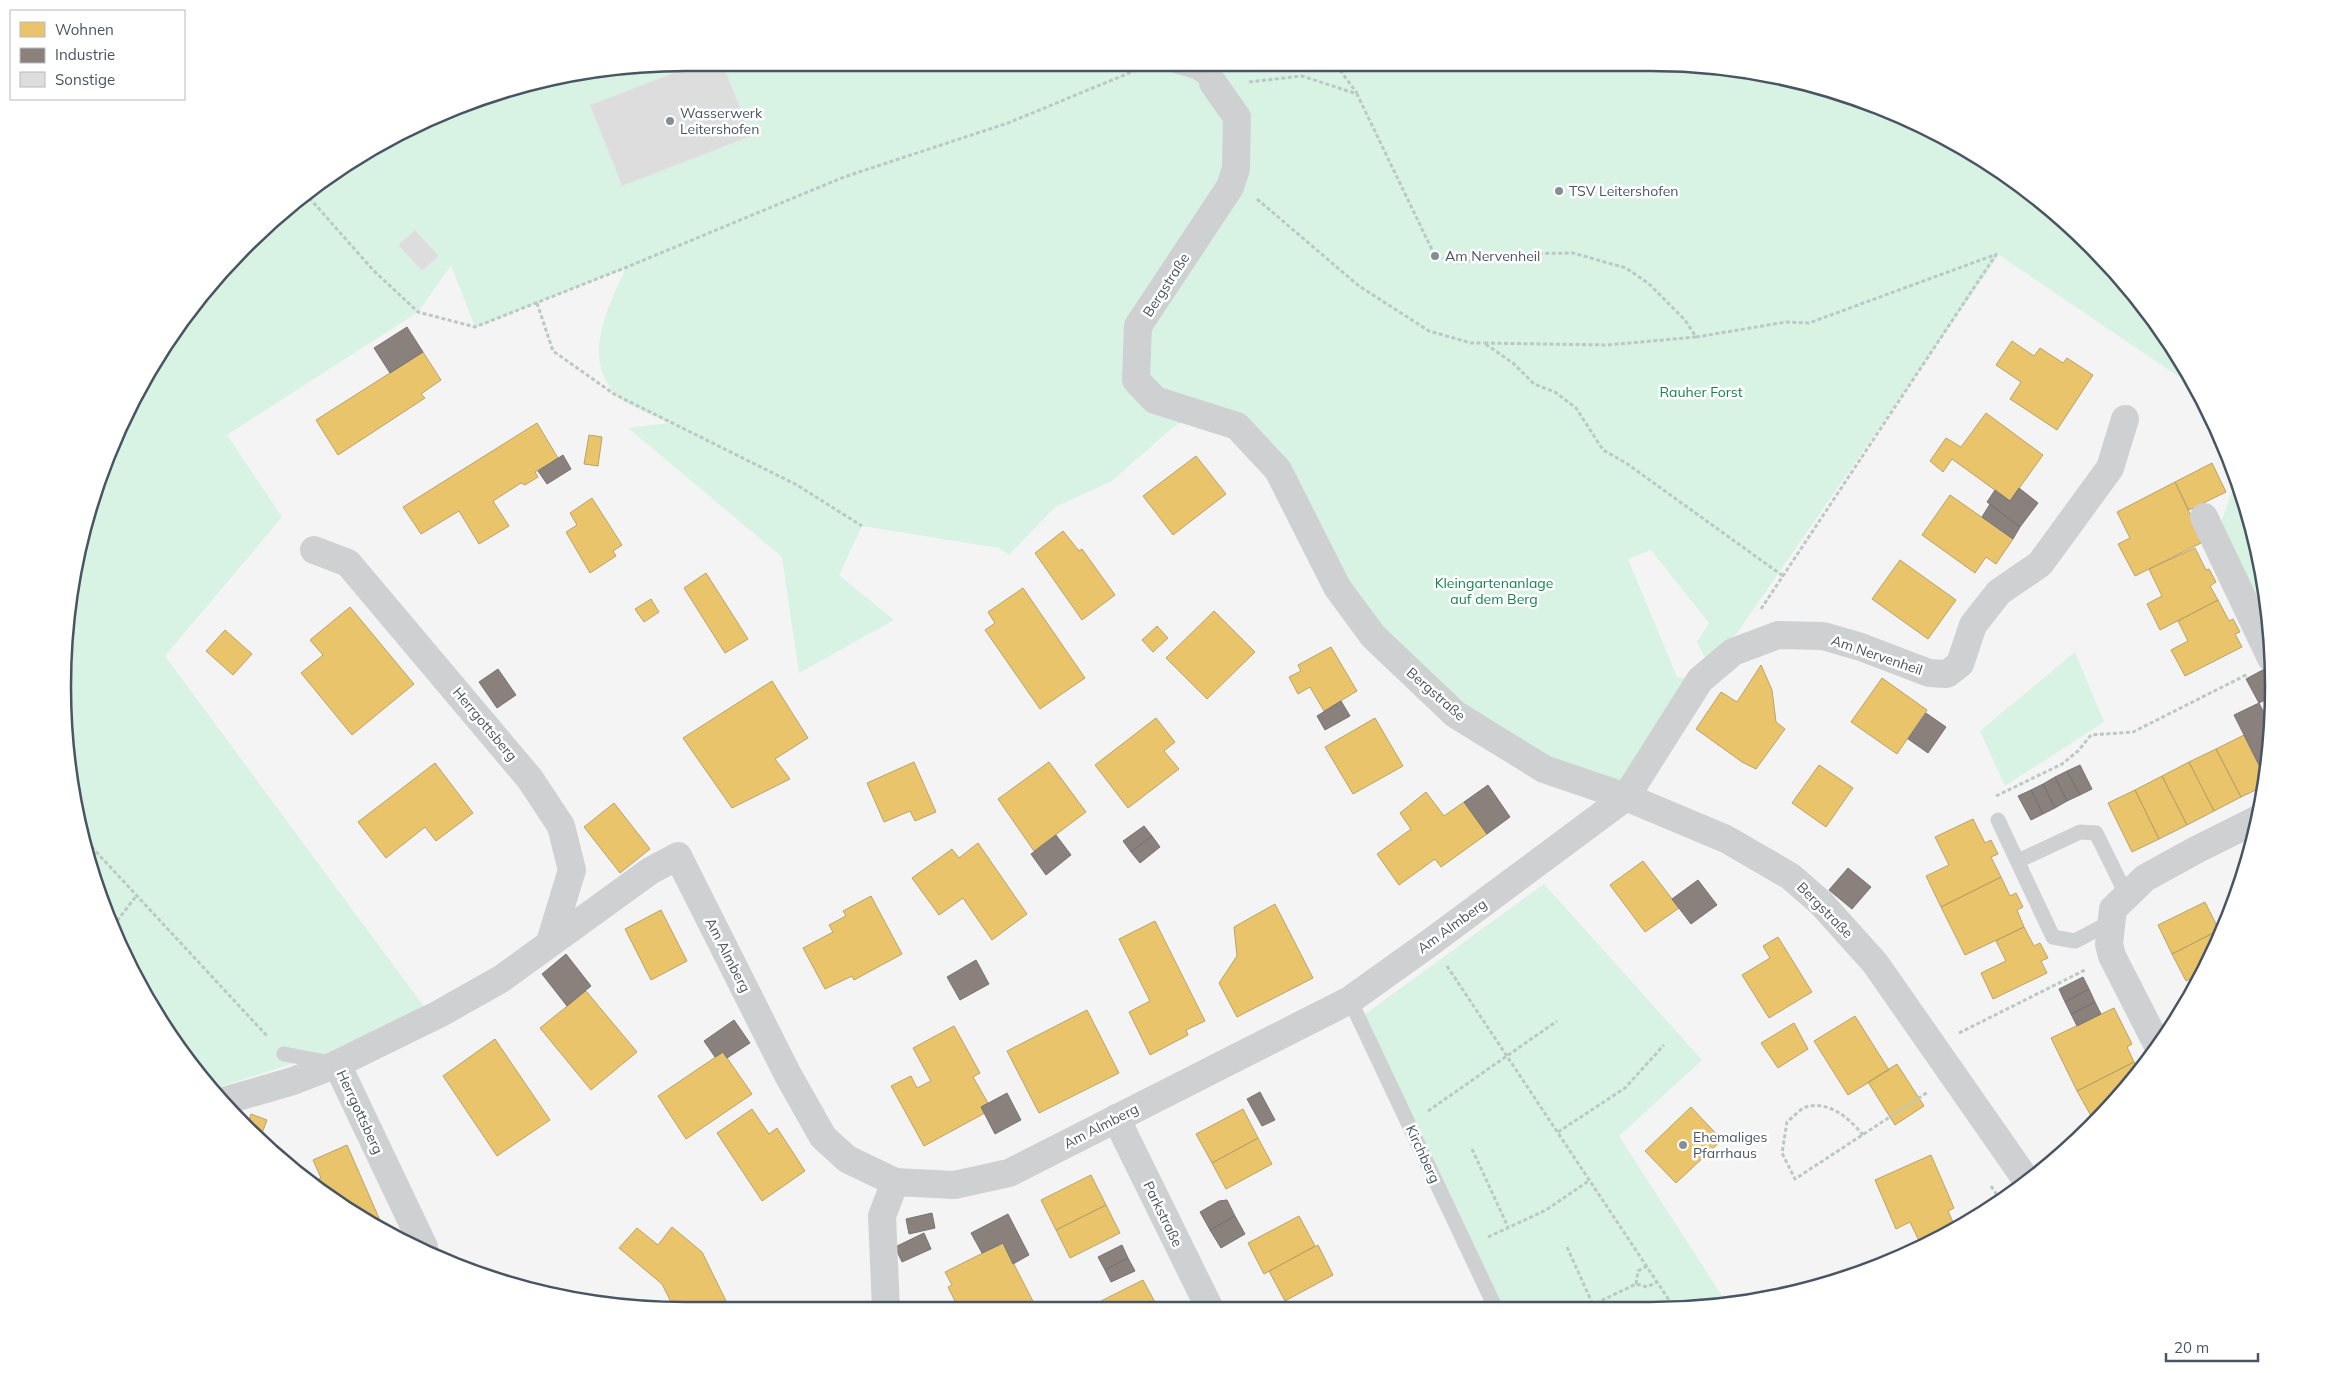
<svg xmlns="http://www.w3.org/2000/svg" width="2336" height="1373" font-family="Mulish,sans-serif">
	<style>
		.green { fill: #d8f3e4 }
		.homes { fill: #e9c46a; stroke: #b9a368 }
		.industry { fill: #8a817c; stroke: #767474 }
		.building { fill: #ddddde; stroke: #e5e6e7 }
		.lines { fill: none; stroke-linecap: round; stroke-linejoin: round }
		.path { stroke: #bbc8c4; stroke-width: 3; stroke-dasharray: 4 2.5; stroke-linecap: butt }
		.lane { stroke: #ced0d2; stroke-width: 15 }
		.street { stroke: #ced0d2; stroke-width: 28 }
		.poi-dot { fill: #858d95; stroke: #fff; stroke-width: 2 }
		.labels { text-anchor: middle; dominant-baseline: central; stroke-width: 5; stroke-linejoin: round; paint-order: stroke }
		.poi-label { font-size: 14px; fill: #495562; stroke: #fff; text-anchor: start }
		.street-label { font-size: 14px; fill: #495562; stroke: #fff }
		.park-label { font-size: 14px; fill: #14834f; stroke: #fff }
		.rim { fill: none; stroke: #495562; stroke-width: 2.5 }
	</style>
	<rect width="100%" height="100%" fill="#f4f4f4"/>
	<path class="green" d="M1691 64 1850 96 1996 168 2091 245 2168 340 2194 387 1999 255 1737 633 1708 664 1697 642 1709 623 1651 550 1628 559 1677 677 1700 680 1626 797 1544 769 1373 636 1278 470 1197 413 1171 429 1112 481 1055 507 1009 555 999 548 862 526 839 575 894 620 799 673 782 557 628 428 669 423C655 416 624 404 614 394 611 391 609 385 606 381 587 345 611 301 626 268L475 327 451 265 418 312 227 435 282 517 165 656 425 1008 335 1050 213 1089 192 1067 146 998 96 887 64 727 68 605 84 525 127 411 168 340 245 245 307 191 410 127 486 96 605 68Z
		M2236 480 2261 564 2271 658 2215 540Z
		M2075 652 2104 722 2005 786 1980 731Z
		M1544 884 1702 1060 1619 1136 1726 1302 1691 1309H1503L1364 1015Z"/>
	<path class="homes" d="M2012 341 2034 356 2040 348 2063 363 2067 358 2093 375 2057 430 2010 399 2021 382 1996 365Z
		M423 352 441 380 421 394 425 398 338 455 316 420Z
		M1986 413 2043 455 2010 501 1952 459 1943 472 1930 461 1946 438 1961 447Z
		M537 423 558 458 535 472 538 477 525 485 521 483 493 501 509 526 479 544 459 511 421 534 403 507Z
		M589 435 602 437 598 466 584 464Z
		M1196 456 1226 494 1173 535 1143 496Z
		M2212 463 2226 492 2189 510 2175 482Z
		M2175 482 2203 542 2135 576 2118 544 2130 538 2117 512Z
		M1950 495 2013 539 1996 564 1986 557 1975 573 1922 535Z
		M592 498 622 545 613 551 616 556 590 573 566 532 577 525 570 513Z
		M1063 531 1079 551 1082 549 1115 595 1082 620 1035 553Z
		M2195 548 2206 570 2209 569 2216 582 2210 586 2218 600 2160 630 2147 604 2162 596 2149 569Z
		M1900 560 1956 600 1928 639 1872 599Z
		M706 573 748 639 725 653 684 588Z
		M1023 588 1085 678 1040 709 985 630 995 623 988 612Z
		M651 599 659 612 644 622 635 609Z
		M2218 600 2229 621 2233 619 2240 632 2235 634 2242 647 2185 676 2171 650 2188 641 2178 621Z
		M350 607 414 684 352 735 301 673 323 655 310 640Z
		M1214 611 1255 652 1207 699 1166 658Z
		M1157 626 1168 638 1153 652 1142 640Z
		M225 630 252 654 233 675 206 651Z
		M1331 647 1357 691 1324 711 1310 687 1298 694 1289 677 1301 671 1298 665Z
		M1761 665 1772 690 1776 722 1785 729 1756 769 1742 762 1696 729 1721 692 1737 702Z
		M1882 678 1927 710 1897 754 1851 722Z
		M772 681 808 738 775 759 790 779 732 808 683 738Z
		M1156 718 1175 742 1164 751 1179 769 1128 808 1095 765Z
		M1375 718 1403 766 1353 794 1325 747Z
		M2244 735 2265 777 2264 786 2241 797 2216 749Z
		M2216 749 2241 797 2214 811 2189 762Z
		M914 762 936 812 915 821 910 811 884 822 867 783Z
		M1049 762 1086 812 1034 851 998 799Z
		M2189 762 2214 811 2187 825 2162 776Z
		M435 763 473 813 436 841 425 827 386 858 358 822Z
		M1819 765 1853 788 1826 827 1792 803Z
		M2162 776 2187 825 2159 839 2135 790Z
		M2135 790 2159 839 2132 852 2108 803Z
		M1426 792 1444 816 1464 802 1487 834 1441 867 1435 859 1399 885 1377 854 1411 829 1400 813Z
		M614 803 650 849 620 873 584 827Z
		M1973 819 1985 843 1991 840 1998 854 1991 857 2001 877 1941 907 1926 876 1949 865 1935 837Z
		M978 843 1027 914 992 940 963 898 939 915 912 878 952 849 959 858Z
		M1643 861 1679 908 1645 932 1610 885Z
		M2001 877 2010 896 2016 893 2023 907 2017 910 2024 927 1965 955 1941 907Z
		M871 896 902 954 854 980 852 976 825 989 803 948 833 932 829 925 846 916 843 911Z
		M2205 902 2219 930 2172 954 2158 925Z
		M1275 904 1313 978 1237 1017 1219 983 1237 956 1234 927Z
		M661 910 687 961 651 980 625 929Z
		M1155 921 1205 1021 1186 1030 1188 1035 1150 1055 1129 1012 1150 1001 1119 939Z
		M2024 927 2034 946 2040 943 2048 958 2041 961 2047 973 1993 999 1981 973 2006 961 1996 941Z
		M2219 930 2221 934 2200 973 2186 981 2172 954Z
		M1778 937 1812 992 1769 1018 1742 975 1770 958 1763 946Z
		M586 991 637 1052 591 1090 540 1028Z
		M2114 1008 2132 1044 2127 1047 2134 1062 2077 1091 2051 1038Z
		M1087 1010 1119 1073 1039 1113 1007 1051Z
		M1855 1016 1889 1070 1848 1095 1814 1041Z
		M1794 1023 1808 1049 1778 1068 1761 1043Z
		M954 1026 980 1073 973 1077 988 1103 981 1107 985 1113 924 1146 891 1086 911 1076 917 1088 931 1081 913 1048Z
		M495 1039 550 1120 497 1156 443 1076Z
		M723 1052 752 1094 686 1139 658 1096Z
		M2134 1062 2138 1070 2095 1123 2077 1091Z
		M1897 1064 1924 1106 1895 1125 1868 1082Z
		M1691 1107 1722 1140 1676 1183 1645 1151Z
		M752 1109 769 1134 777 1128 805 1171 762 1201 717 1133Z
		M1243 1109 1258 1138 1212 1163 1196 1134Z
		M251 1114 267 1120 261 1136 254 1133 247 1126Z
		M1258 1138 1272 1164 1226 1189 1212 1163Z
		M347 1145 382 1225H380L340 1205 310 1183 321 1178 313 1160Z
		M1931 1155 1954 1208 1948 1211 1956 1229 1921 1245 1910 1222 1896 1229 1875 1180Z
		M1091 1175 1106 1205 1056 1230 1041 1200Z
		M1106 1205 1120 1233 1070 1258 1056 1230Z
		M1299 1216 1315 1246 1264 1274 1248 1243Z
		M672 1227 702 1252 730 1309H671L672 1304 662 1284 619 1248 637 1228 658 1245Z
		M1003 1243 1037 1309H959L948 1287 952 1285 945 1272Z
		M1318 1245 1333 1275 1285 1301 1269 1271Z
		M1143 1280 1157 1306 1150 1309H1100L1097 1303Z"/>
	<path class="industry" d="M407 327 423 352 390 373 374 348Z
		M563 455 571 469 547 484 538 471Z
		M2019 488 2038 503 2020 527 1987 502 1995 490 2010 501Z
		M1990 504 2020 527 2013 539 1982 517Z
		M2270 666 2273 696 2259 703 2246 679Z
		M498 669 516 695 497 708 479 682Z
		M1341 701 1350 716 1325 730 1317 716Z
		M2259 703 2270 725 2265 777 2234 715Z
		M1926 713 1946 727 1928 753 1908 739Z
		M2080 765 2092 789 2080 795 2067 771Z
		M2067 771 2080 795 2067 801 2055 777Z
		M2055 777 2067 801 2055 808 2043 784Z
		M2043 784 2055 808 2043 814 2031 790Z
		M1488 785 1510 817 1487 834 1464 802Z
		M2031 790 2043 814 2031 820 2018 796Z
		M1144 826 1152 836 1131 852 1123 841Z
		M1056 835 1071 855 1046 875 1031 854Z
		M1152 836 1160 847 1140 863 1131 852Z
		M1848 868 1871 887 1852 909 1829 890Z
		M1698 880 1717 905 1691 924 1672 899Z
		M566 954 591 986 567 1006 542 974Z
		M976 960 989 984 960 1000 947 977Z
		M2083 977 2089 989 2065 1002 2059 989Z
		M2089 989 2095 1002 2071 1014 2065 1002Z
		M2095 1002 2101 1014 2077 1026 2071 1014Z
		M734 1020 750 1043 727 1058 723 1052 715 1057 704 1041Z
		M1260 1092 1275 1120 1262 1126 1247 1099Z
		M1007 1093 1021 1120 995 1134 981 1107Z
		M1227 1200 1235 1216 1210 1230 1200 1212 1219 1201Z
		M932 1213 935 1228 909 1234 906 1219Z
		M1008 1214 1029 1255 1013 1264 1003 1243 982 1253 971 1233Z
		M1235 1216 1245 1234 1221 1248 1210 1230Z
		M924 1233 931 1249 902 1262 895 1247Z
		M1122 1245 1128 1258 1105 1270 1098 1257Z
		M1128 1258 1135 1271 1111 1282 1105 1270Z"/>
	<path class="building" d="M724 67 751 136 622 186 590 105 687 68Z
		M415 230 439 256 422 271 398 245Z"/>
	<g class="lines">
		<path class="path" d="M1336 65 1357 93
			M1249 82 1302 76 1357 94 1435 256 1459 263 1509 254 1573 253 1626 268 1648 283 1685 320 1696 337 1607 345 1484 343 1513 363 1534 384 1555 392 1576 408 1603 450 1626 463 1783 576
			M305 193 373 270 418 312 475 327 627 267 844 177 1008 123 1146 66
			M1257 199 1359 286 1429 331 1471 343H1484
			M537 303 553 351 614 394 797 485 862 526
			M1696 337 1786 322 1809 323 1997 254
			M1761 609 1997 253
			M1996 796 2062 764 2078 751 2091 735 2133 732 2248 674
			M87 842 268 1037
			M113 926 137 895
			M1447 966 1675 1309
			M1959 1033 2085 970
			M1428 1111 1557 1021
			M1558 1132 1625 1088 1664 1045
			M1863 1135C1850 1119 1829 1100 1806 1107 1800 1109 1792 1118 1787 1122L1782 1153 1795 1179 1928 1092
			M1472 1149 1508 1227
			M1991 1186 1999 1198
			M1488 1237 1546 1210 1590 1180
			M1567 1247 1593 1305
			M1636 1284 1638 1271 1647 1266
			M1584 1309 1636 1284 1647 1287 1657 1282"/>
		<path class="lane" d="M1176 66 1195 71 1213 83
			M1998 820 2053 937 2075 941 2111 922
			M2018 861 2080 832 2096 833 2127 896
			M1350 1000 1496 1309
			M284 1054 331 1063"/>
		<path class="street" d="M1213 83 1237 117 1236 169 1230 187 1138 326 1136 380 1155 400 1237 426 1278 470 1337 587 1373 636 1455 714 1544 769 1626 797 1726 839 1790 876 1821 903 1875 963 2025 1178
			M2204 517 2271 658
			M314 550 348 563 530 779 561 826 572 870 550 942
			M2158 1046 2112 956 2109 944 2113 909 2145 878 2196 850 2258 819
			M337 1064 424 1247
			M224 1101 293 1081 337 1064 439 1014 501 979 650 871 678 856 788 1075 823 1137 847 1159 895 1182 954 1185 1009 1173 1350 1000 1431 942 1626 797 1700 680 1733 652 1778 635 1823 636 1861 647 1929 673 1947 674 1960 664 1973 625 1999 592 2040 564 2110 468 2125 419
			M1116 1118 1210 1309
			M886 1309 882 1216 895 1182"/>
	</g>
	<g class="poi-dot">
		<circle cx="670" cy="121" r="5"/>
		<circle cx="1559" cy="191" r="5"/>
		<circle cx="1435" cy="256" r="5"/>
		<circle cx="1683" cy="1145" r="5"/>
	</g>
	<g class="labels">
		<g class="poi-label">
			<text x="680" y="113">Wasserwerk<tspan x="680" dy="16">Leitershofen</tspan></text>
			<text x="1569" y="191">TSV Leitershofen</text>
			<text x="1445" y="256">Am Nervenheil</text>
			<text x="1693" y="1137">Ehemaliges<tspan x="1693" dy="16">Pfarrhaus</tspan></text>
		</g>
		<g class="street-label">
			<text transform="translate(1166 285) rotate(-57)">Bergstraße</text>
			<text transform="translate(1877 655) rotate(19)">Am Nervenheil</text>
			<text transform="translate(1436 694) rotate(41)">Bergstraße</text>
			<text transform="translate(485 724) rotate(50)">Herrgottsberg</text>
			<text transform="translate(1825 910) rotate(45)">Bergstraße</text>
			<text transform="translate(1452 926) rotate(-36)">Am Almberg</text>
			<text transform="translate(728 955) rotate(63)">Am Almberg</text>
			<text transform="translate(360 1112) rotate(65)">Herrgottsberg</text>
			<text transform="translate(1101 1126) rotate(-27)">Am Almberg</text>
			<text transform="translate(1423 1154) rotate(65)">Kirchberg</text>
			<text transform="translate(1163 1214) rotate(64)">Parkstraße</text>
		</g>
		<g class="park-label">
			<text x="1701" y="392">Rauher Forst</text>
			<text x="1494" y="583">Kleingartenanlage<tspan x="1494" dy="16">auf dem Berg</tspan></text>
		</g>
	</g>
	<path d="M0 0H2336V1373H0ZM686 71H1650A615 615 0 0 1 2265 686V687A615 615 0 0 1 1650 1302H686A615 615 0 0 1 71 687V686A615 615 0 0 1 686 71Z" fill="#fff" fill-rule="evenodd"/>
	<path class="rim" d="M686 71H1650A615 615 0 0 1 2265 686V687A615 615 0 0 1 1650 1302H686A615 615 0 0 1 71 687V686A615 615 0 0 1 686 71Z"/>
	<rect x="10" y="10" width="175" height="90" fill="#ffffff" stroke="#b6bbc0"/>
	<rect x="20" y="22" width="25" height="15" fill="#e9c46a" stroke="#b6bbc0"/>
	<text x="55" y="35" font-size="15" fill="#495562">Wohnen</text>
	<rect x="20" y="48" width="25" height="15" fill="#8a817c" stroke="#b6bbc0"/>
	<text x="55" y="60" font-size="15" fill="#495562">Industrie</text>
	<rect x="20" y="72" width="25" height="15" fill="#ddddde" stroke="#b6bbc0"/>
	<text x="55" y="85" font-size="15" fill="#495562">Sonstige</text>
	<path d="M2166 1353v8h92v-8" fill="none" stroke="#495562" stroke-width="2.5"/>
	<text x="2174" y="1353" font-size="15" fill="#495562" stroke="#ffffff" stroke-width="4" paint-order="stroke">20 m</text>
</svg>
